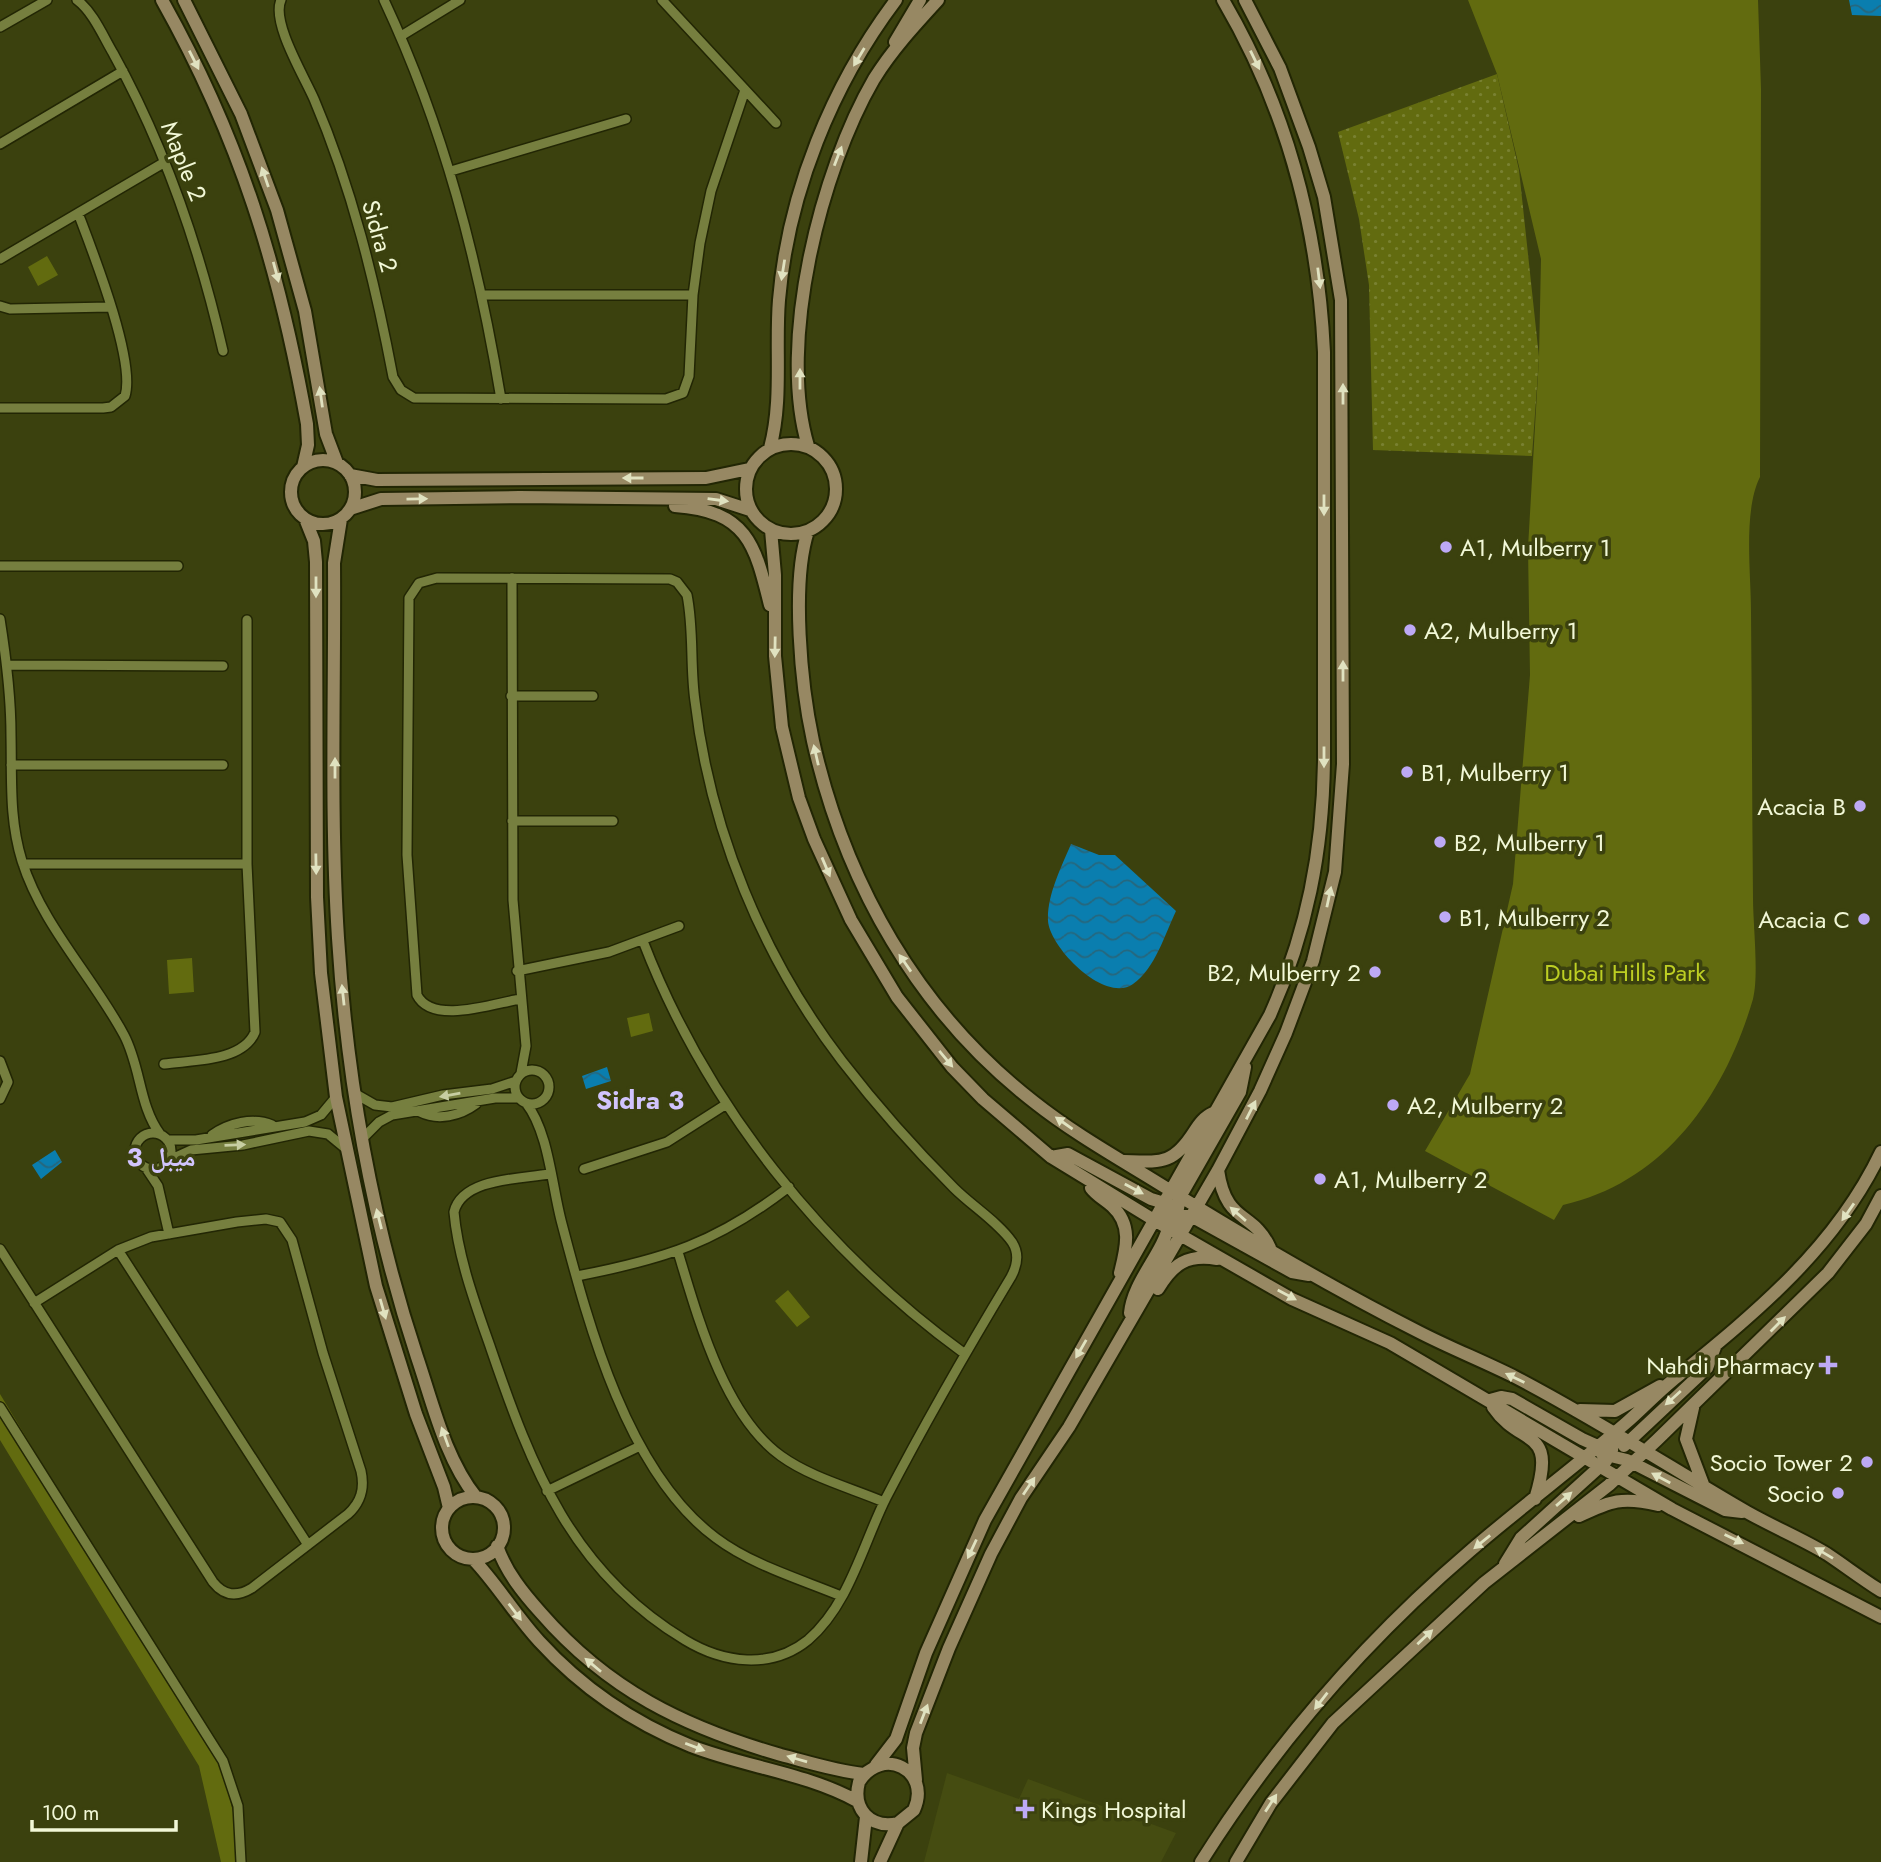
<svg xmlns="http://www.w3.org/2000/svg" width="1881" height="1862" font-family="Jost,'Noto Naskh Arabic',sans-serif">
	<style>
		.built { fill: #454c11 }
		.grass { fill: url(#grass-dots) }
		.park { fill: #626b0f }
		.water { fill: url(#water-waves) }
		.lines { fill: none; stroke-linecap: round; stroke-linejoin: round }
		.street-casing { stroke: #222604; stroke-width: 12 }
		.secondary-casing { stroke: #222604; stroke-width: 16 }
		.street { stroke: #767f3f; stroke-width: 9 }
		.secondary { stroke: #978863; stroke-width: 12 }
		.oneway { fill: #e0e2c0 }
		.oneway2 { fill: #c7cea2 }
		.poi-dot { fill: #bda9f5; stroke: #3b410e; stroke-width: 2.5 }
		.labels { text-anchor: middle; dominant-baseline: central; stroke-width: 7; stroke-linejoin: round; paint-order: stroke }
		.street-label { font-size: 24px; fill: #f2f8d7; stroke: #3b410e }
		.poi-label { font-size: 24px; fill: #f2f8d7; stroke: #3b410e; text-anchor: start }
		.park-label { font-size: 24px; fill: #bdce23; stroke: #3b410e }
		.neighbourhood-label { font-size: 26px; font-weight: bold; fill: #d1c4fd; stroke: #3b410e }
	</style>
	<defs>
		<pattern id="grass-dots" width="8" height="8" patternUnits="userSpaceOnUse" patternTransform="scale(1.75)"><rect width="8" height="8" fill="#626b0f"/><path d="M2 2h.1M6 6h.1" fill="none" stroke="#798131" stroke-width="1.8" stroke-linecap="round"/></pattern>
		<pattern id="water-waves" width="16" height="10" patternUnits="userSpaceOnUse" patternTransform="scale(1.75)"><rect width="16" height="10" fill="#0a7eaf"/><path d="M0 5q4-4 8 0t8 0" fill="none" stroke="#26677d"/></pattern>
	</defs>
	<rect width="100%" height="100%" fill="#3b410e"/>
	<path class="built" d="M947 1773 1019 1799 1028 1779 1176 1833 1161 1862H924Z"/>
	<path class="grass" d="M1497 74 1519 170 1539 357 1532 456 1373 450 1369 285 1359 219 1338 132Z"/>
	<path class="park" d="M1468 0H1758L1761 89 1760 477C1743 511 1751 573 1751 612 1752 708 1752 803 1753 898 1753 924 1759 976 1753 999 1725 1095 1665 1182 1563 1205L1554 1220 1425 1151 1470 1074 1513 884 1530 675 1528 548 1539 357 1541 259 1497 74Z
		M47 256 58 275 38 286 28 267Z
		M192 958 194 992 169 994 167 960Z
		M649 1013 653 1031 631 1037 627 1018Z
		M788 1290 810 1317 797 1327 775 1301Z
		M0 1394 220 1758 245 1862H221L199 1766 0 1440Z"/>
	<path class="water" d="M1849 0H1881V16L1852 15Z
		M1071 844 1099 855H1115L1176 911C1165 934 1155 969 1133 984 1105 1004 1050 948 1048 921 1047 895 1061 868 1071 844Z
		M607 1067 611 1081 586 1089 582 1076Z
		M55 1150 62 1162 41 1179 32 1165Z"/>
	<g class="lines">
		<defs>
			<path id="street" d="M77 0C93 12 103 36 113 53 165 147 199 246 223 351
				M281 0C271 22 304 76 314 99 352 188 375 282 393 377L401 390 414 398 666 399 683 393 689 376 693 295 700 243 711 191 745 90
				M384 0C444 128 478 260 501 399
				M662 0 776 123
				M0 27 47 0
				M401 36 460 0
				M0 144 123 71
				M451 171 626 119
				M0 259 165 162
				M484 295H693
				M0 306 10 309 110 307
				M0 408H103L111 407 125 396C136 361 92 250 78 213
				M0 566H178
				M512 578 513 900 526 1046 521 1073
				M0 619C6 657 11 696 11 735 12 779 9 819 22 861 42 925 93 977 124 1035 141 1067 139 1106 160 1134
				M7 665 223 666
				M511 696H593
				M11 765H223
				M512 821H613
				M23 864H247
				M643 941C706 1105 823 1251 965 1354
				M517 971 609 952 679 926
				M520 999C492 1004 432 1025 417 995L407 855 409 598 419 583 437 578 670 579 677 582 687 595C694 630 690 666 695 701 710 830 763 958 842 1061 876 1105 914 1148 954 1188 972 1206 998 1222 1012 1242 1020 1254 1017 1266 1011 1277 967 1350 925 1423 886 1498 863 1544 849 1605 808 1640 771 1670 723 1663 685 1640 572 1572 532 1469 491 1349 476 1306 458 1258 454 1212 462 1178 520 1179 549 1174
				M0 1061 8 1082 0 1099
				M164 1064C192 1060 243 1062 255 1032L247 864V620
				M515 1087a17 17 0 1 1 34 0a17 17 0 1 1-34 0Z
				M354 1093 375 1105 392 1107 443 1095 492 1089 516 1081
				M526 1103C549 1132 552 1188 562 1224 589 1327 628 1473 716 1538 752 1565 800 1579 841 1596
				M420 1112C438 1121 460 1116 476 1104
				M135 1151a18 18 0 1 1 36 0a18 18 0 1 1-36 0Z
				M212 1135C229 1123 253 1117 272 1125
				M362 1139 379 1122 392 1115 495 1098H519
				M167 1140H196L305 1122 321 1115 336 1097
				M169 1160 191 1150 243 1145 309 1131 328 1134 345 1148
				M146 1168 158 1186 169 1234
				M584 1169 667 1142 725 1105
				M0 1249 213 1582C224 1596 237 1597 252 1588L348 1514C361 1502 365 1489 361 1471L323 1353 292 1240 280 1222 266 1219 237 1222 151 1237 118 1250 34 1303
				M118 1250 308 1545
				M678 1252C698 1318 724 1415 781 1456 810 1477 851 1488 884 1502
				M577 1276C665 1259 716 1243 789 1187
				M0 1407 223 1761 238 1806 241 1862
				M547 1491 640 1446"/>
			<path id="secondary" d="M162 0C240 139 279 267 307 424L308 445 303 467
				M184 0 241 114 277 210 305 311 326 434 337 463
				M895 42 920 0
				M746 489a45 45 0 1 1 90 0a45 45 0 1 1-90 0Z
				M808 446C777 343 821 170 874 79 892 50 915 25 938 0
				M770 448C783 401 775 348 779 300 788 193 832 85 896 0
				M291 492a32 32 0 1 1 64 0a32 32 0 1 1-64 0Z
				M350 475 377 480 706 478 749 469
				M675 506C747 511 755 544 770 605
				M350 509 381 499 519 497 716 499 750 510
				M341 519 334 563C335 687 330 813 338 938 347 1080 372 1221 417 1357 433 1404 445 1458 476 1497
				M306 521 314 541 316 562 317 897 321 973 336 1097 376 1286 416 1414 444 1487 449 1508
				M771 530 775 575V656L782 727 799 798 814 839 851 920 897 997 952 1067 983 1099 1051 1157 1154 1220 1292 1299 1390 1343 1672 1509 1881 1617
				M808 531C791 583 801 686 813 741 845 883 918 1012 1034 1102 1077 1136 1125 1162 1171 1191 1252 1241 1334 1289 1419 1332 1450 1348 1483 1361 1515 1377 1592 1417 1665 1464 1740 1508 1768 1525 1799 1537 1827 1554 1845 1566 1862 1579 1881 1591
				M1051 1157 1068 1154 1151 1199 1171 1205
				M1124 1161C1161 1162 1173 1165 1194 1132 1199 1124 1204 1117 1213 1113
				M1218 1170C1226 1225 1253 1210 1270 1248
				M1091 1188C1096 1195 1104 1199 1112 1206 1133 1225 1126 1249 1120 1273
				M1154 1220 1171 1214 1191 1216 1292 1272 1309 1275
				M1180 1235 1177 1214 1180 1197 1240 1092 1245 1067
				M1158 1289C1173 1264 1187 1254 1217 1259
				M1130 1313C1133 1281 1163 1254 1170 1222
				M1490 1400 1501 1397 1512 1399 1582 1439 1602 1448
				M1493 1407C1521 1448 1558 1426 1535 1499
				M1693 1408 1686 1439 1703 1484
				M1580 1410 1615 1411 1660 1386
				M1624 1446 1707 1368 1715 1347
				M1602 1454 1627 1460 1725 1510 1742 1512
				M442 1528a31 31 0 1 1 62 0a31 31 0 1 1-62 0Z
				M1579 1516C1611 1501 1622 1496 1658 1505
				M497 1546C506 1572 523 1593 541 1613 608 1690 684 1727 781 1755 808 1762 835 1771 864 1774
				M473 1559C497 1584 515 1615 539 1641 581 1687 634 1723 691 1746 745 1767 806 1773 857 1801
				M1505 1564 1521 1538 1606 1461 1612 1450 1614 1433
				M876 1765 896 1739 926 1653 985 1520 1270 1015C1307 932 1323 851 1324 760V352C1318 226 1287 109 1223 0
				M916 1780 913 1748 916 1733 949 1648 991 1554 1021 1498 1069 1427 1218 1170 1260 1091 1286 1033 1313 961 1335 872 1343 764 1341 300 1324 197 1309 147 1280 68 1245 0
				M861 1862 866 1817
				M880 1862 898 1823 914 1810C932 1770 882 1745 859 1782 852 1809 870 1829 898 1823
				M1201 1862C1274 1746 1366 1640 1470 1551 1521 1507 1575 1467 1626 1423 1642 1409 1656 1394 1673 1380 1754 1314 1835 1249 1881 1152
				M1236 1862 1271 1803 1333 1723 1484 1583 1609 1485 1657 1440 1828 1273 1866 1224 1881 1196"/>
		</defs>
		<use href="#street" class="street-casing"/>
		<use href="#secondary" class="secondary-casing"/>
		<use href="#street" class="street"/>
		<use href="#secondary" class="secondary"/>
	</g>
	<defs><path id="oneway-solid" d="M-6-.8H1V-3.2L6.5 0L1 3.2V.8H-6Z" transform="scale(1.75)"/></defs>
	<g class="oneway">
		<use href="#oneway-solid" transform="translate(859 57) rotate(121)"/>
		<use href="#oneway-solid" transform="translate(194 60) rotate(63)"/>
		<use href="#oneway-solid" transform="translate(1255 60) rotate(64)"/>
		<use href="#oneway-solid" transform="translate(838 156) rotate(-69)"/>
		<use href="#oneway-solid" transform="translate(265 177) rotate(-109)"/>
		<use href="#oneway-solid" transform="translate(783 270) rotate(99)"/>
		<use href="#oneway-solid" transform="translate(276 272) rotate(75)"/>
		<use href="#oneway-solid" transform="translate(1319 278) rotate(83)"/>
		<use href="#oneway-solid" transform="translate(800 379) rotate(-90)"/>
		<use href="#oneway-solid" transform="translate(1343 394) rotate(-90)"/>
		<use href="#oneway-solid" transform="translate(321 397) rotate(-98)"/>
		<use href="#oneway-solid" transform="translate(633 478) rotate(180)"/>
		<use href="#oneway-solid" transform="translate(417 499) rotate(-1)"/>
		<use href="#oneway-solid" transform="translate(718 500) rotate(8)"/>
		<use href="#oneway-solid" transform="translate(1324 505) rotate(90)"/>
		<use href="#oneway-solid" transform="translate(316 587) rotate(90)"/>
		<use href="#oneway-solid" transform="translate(775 647) rotate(91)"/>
		<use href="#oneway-solid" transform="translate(1343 671) rotate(-90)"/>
		<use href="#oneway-solid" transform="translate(816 755) rotate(-103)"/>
		<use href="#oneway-solid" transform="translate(1324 757) rotate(90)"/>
		<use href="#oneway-solid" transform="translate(335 768) rotate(-90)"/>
		<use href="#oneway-solid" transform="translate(316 864) rotate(89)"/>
		<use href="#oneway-solid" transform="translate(826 867) rotate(67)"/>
		<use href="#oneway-solid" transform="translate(1329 897) rotate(-78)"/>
		<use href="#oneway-solid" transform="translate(905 963) rotate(-125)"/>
		<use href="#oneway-solid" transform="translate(343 995) rotate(-96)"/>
		<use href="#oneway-solid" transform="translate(946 1059) rotate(50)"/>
		<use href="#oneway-solid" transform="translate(1251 1110) rotate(-63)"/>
		<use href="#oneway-solid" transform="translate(1064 1123) rotate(-145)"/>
		<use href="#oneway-solid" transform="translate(1134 1189) rotate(28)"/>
		<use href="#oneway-solid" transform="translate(1848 1212) rotate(125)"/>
		<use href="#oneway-solid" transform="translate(1238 1214) rotate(-139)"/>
		<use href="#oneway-solid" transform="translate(379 1219) rotate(-104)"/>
		<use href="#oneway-solid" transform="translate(1287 1295) rotate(28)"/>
		<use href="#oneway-solid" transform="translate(383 1309) rotate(74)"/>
		<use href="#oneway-solid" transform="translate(1778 1324) rotate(-45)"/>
		<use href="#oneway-solid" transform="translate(1081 1349) rotate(120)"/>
		<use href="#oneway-solid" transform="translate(1515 1378) rotate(-154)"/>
		<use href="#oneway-solid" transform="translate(1673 1398) rotate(138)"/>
		<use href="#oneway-solid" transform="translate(445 1437) rotate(-110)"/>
		<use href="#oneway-solid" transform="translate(1661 1478) rotate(-152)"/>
		<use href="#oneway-solid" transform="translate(1029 1486) rotate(-56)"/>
		<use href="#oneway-solid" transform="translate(1564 1499) rotate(-41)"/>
		<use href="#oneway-solid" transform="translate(1734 1539) rotate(26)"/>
		<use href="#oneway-solid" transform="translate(1482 1542) rotate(141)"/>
		<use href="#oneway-solid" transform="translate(972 1549) rotate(115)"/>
		<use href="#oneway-solid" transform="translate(1824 1553) rotate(-149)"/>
		<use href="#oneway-solid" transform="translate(515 1612) rotate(53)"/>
		<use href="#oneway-solid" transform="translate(1425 1637) rotate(-43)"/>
		<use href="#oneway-solid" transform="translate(593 1665) rotate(-140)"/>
		<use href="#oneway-solid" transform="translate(1321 1701) rotate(128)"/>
		<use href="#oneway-solid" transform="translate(924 1714) rotate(-69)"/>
		<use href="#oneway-solid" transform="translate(695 1747) rotate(21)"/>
		<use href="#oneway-solid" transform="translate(797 1759) rotate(-164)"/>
		<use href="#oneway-solid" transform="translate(1271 1803) rotate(-57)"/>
	</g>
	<g class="oneway2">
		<use href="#oneway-solid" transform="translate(450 1095) rotate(170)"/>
		<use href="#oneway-solid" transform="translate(235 1145) rotate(-2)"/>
	</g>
	<g class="poi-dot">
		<circle cx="1446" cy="547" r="7"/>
		<circle cx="1410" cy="630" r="7"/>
		<circle cx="1407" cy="772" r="7"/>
		<circle cx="1860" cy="806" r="7"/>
		<circle cx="1440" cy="842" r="7"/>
		<circle cx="1445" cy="917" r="7"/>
		<circle cx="1864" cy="919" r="7"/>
		<circle cx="1375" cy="972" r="7"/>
		<circle cx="1393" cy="1105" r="7"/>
		<circle cx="1320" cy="1179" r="7"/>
		<path d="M1824.5 1354.5h7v7h7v7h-7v7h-7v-7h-7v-7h7z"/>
		<circle cx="1867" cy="1462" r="7"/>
		<circle cx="1838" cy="1493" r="7"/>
		<path d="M1021.5 1798.5h7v7h7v7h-7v7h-7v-7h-7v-7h7z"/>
	</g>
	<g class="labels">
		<g class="street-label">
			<text transform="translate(184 161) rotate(68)">Maple 2</text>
			<text transform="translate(380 236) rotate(74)">Sidra 2</text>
		</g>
		<g class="poi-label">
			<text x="1460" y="547">A1, Mulberry 1</text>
			<text x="1424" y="630">A2, Mulberry 1</text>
			<text x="1421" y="772">B1, Mulberry 1</text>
			<text x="1846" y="806" text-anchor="end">Acacia B</text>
			<text x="1454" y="842">B2, Mulberry 1</text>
			<text x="1459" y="917">B1, Mulberry 2</text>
			<text x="1850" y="919" text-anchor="end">Acacia C</text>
			<text x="1361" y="972" text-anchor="end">B2, Mulberry 2</text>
			<text x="1407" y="1105">A2, Mulberry 2</text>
			<text x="1334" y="1179">A1, Mulberry 2</text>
			<text x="1814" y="1365" text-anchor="end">Nahdi Pharmacy</text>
			<text x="1853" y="1462" text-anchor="end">Socio Tower 2</text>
			<text x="1824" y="1493" text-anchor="end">Socio</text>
			<text x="1041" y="1809">Kings Hospital</text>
		</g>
		<g class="park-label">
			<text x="1625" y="972">Dubai Hills Park</text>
		</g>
		<g class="neighbourhood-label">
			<text x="640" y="1100">Sidra 3</text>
			<text x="161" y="1157">ميبل 3</text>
		</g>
	</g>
	<path d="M32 1820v10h144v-10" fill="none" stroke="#f2f8d7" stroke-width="3.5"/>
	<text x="42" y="1820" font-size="21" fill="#f2f8d7" stroke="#3b410e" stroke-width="5" paint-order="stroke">100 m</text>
</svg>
